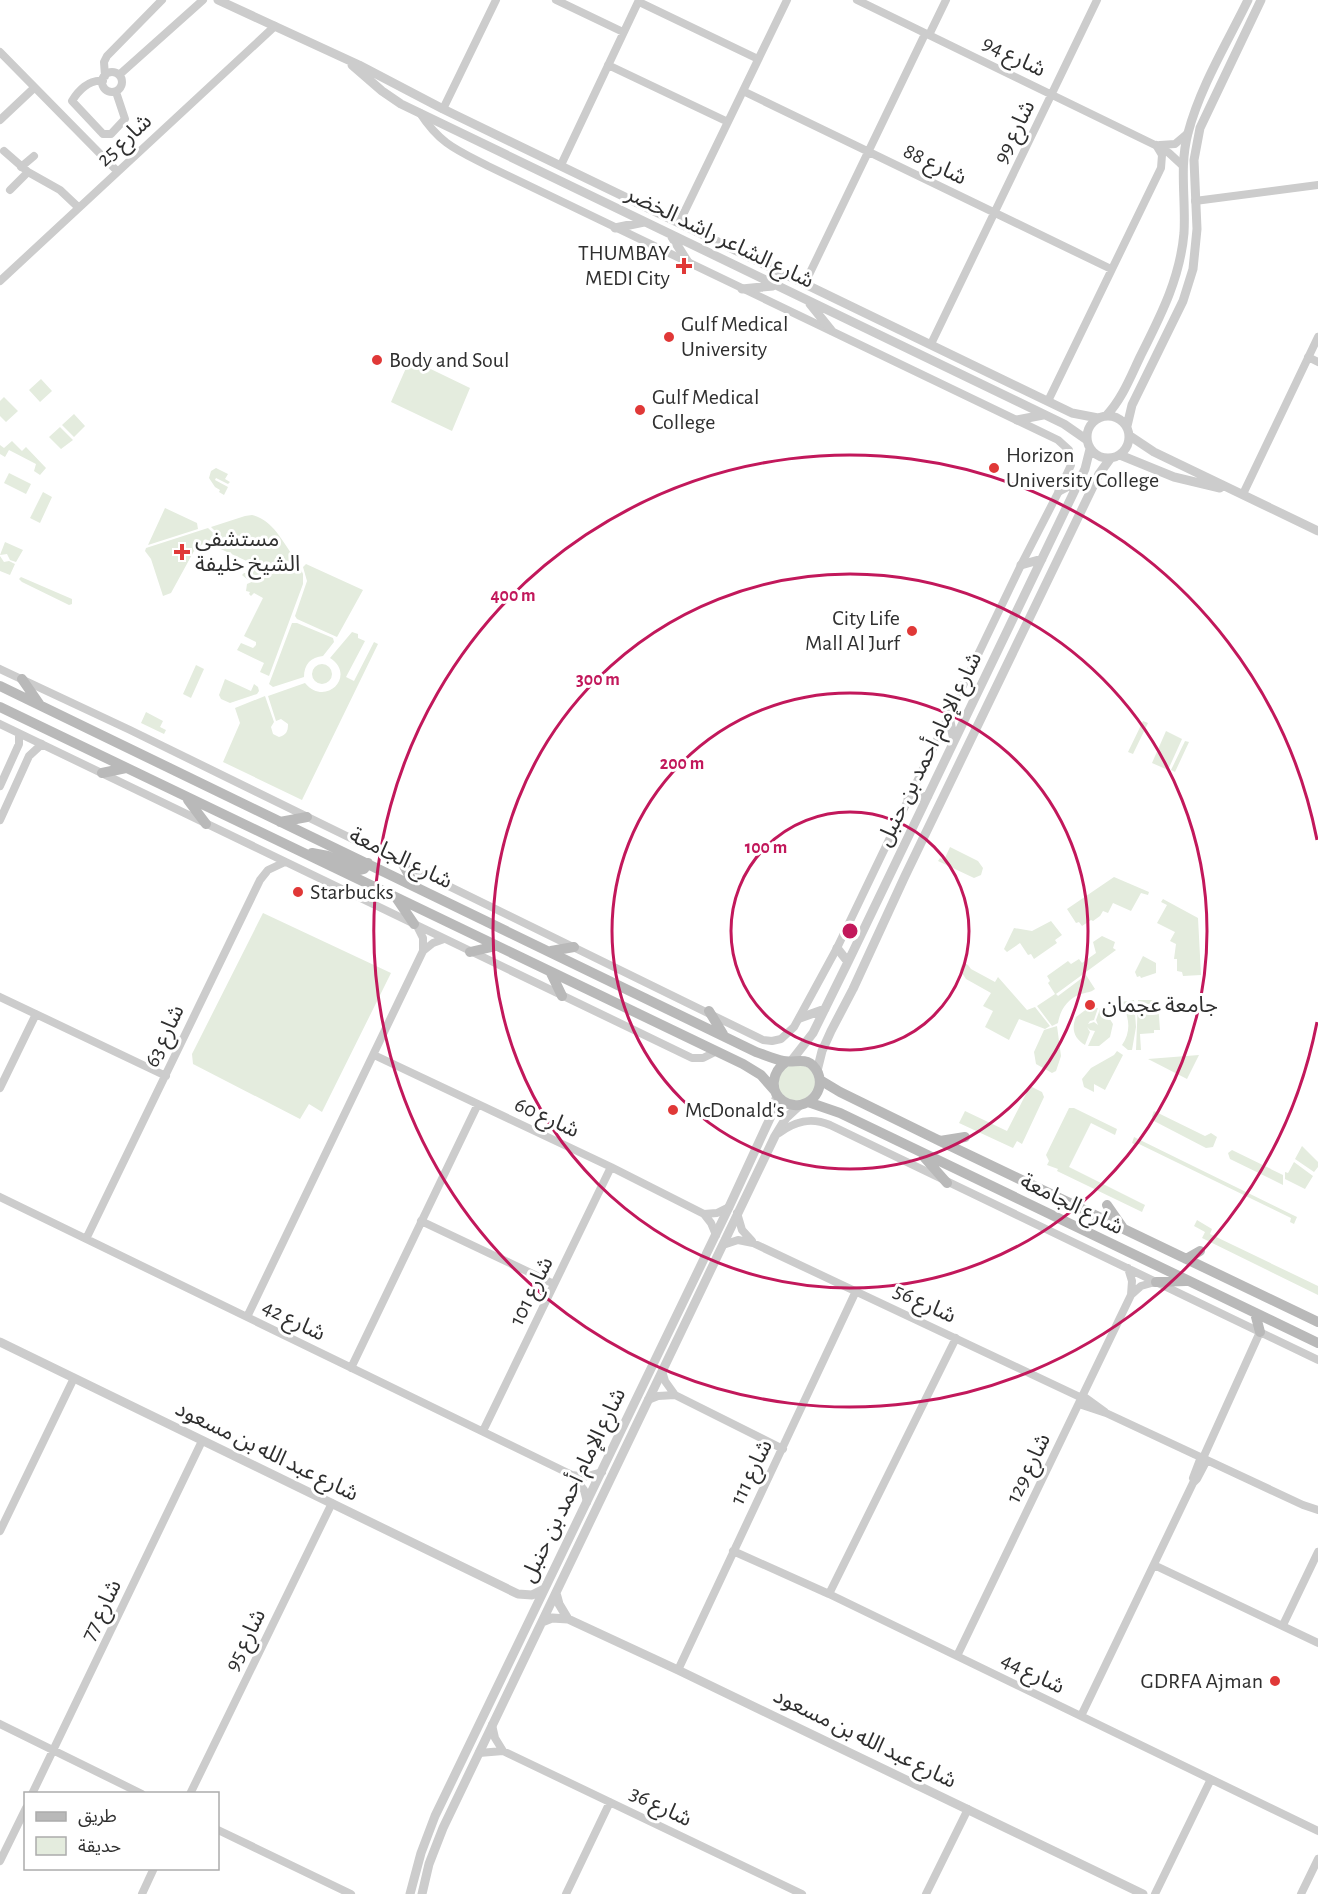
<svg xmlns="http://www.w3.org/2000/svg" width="1318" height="1894" font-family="'Alegreya Sans','Noto Sans Arabic',sans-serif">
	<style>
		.green { fill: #e4ecde }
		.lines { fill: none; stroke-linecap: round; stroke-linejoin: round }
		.minor { stroke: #ccc; stroke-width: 8 }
		.tertiary { stroke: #ccc; stroke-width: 9 }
		.secondary { stroke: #b9b9b9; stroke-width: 10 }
		.ring { fill: none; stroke: #c2185b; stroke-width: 3 }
		.poi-dot { fill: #e03837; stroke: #fff; stroke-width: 2 }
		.labels { text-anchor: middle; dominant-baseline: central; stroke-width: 6; stroke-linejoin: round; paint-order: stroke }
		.street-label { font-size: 22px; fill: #2f2f2f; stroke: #fff }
		.poi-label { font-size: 22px; fill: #2f2f2f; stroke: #fff; text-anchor: start }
		.centre { fill: #c2185b; stroke: #fff; stroke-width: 3 }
		.ring-label { font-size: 18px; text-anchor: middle; font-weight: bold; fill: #c2185b; stroke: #fff; stroke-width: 6; stroke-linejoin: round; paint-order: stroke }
	</style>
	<rect width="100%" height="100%" fill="#fff"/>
	<path class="green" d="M410 359 470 388 452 431 391 402Z
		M41 379 52 391 40 402 29 390Z
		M4 397 18 411 6 422 0 416V401Z
		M74 414 85 426 74 437 62 425Z
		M60 427 73 440 61 449 49 437Z
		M12 441 22 451 26 447 46 468 40 475 34 471 36 464 9 450 5 457 0 454V445L4 448Z
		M216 468 228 474 225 479 230 482 228 484 216 478 215 480 228 487 224 495 219 492 220 490 215 487 209 478 211 471Z
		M9 473 31 484 26 494 4 483Z
		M43 492 52 497 40 523 30 518Z
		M165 508 197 523 198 529 148 545Z
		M252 515C272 520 282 540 293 556L291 562 248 580 242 575 244 573H246L251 563 212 545 211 548 202 544 197 552 194 551 171 593 163 596 151 559 145 551 146 548 208 528 230 549 231 547 211 527 245 516Z
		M5 542 23 550 16 562 10 560 7 554 0 555Z
		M0 556 4 562 9 561 15 564 10 575 0 571Z
		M293 564 299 565 303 574V584L269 676 260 672 264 663 237 650 241 643 253 648 256 645V642L244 636 263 598 254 593 251 596 249 594 250 592 246 591 247 584Z
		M306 564 363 590 337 637 297 619 295 616 307 581 303 567Z
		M21 577 72 599V604L69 605 22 582 19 579Z
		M292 623H297L333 638 334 642 323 656C311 657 304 664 304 677L273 687 269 684Z
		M352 632 358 634V638L365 641 346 677 354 681 374 642 378 644 302 800 223 762 240 723 235 708 265 696 274 722 271 727 273 734 279 737C286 735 288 732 288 724L281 719 276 721 268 696 305 683C326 708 357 675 330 658Z
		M312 674a10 10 0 1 1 20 0a10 10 0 1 1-20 0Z
		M196 665 204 669 191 698 183 694Z
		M225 679 251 691 254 684 258 687 259 691 257 694 230 703 221 699 219 695Z
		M146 712 163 721 160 727 166 730 164 734 141 723Z
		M1143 721 1148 723 1133 754 1128 752Z
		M1166 731 1182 739 1168 770 1152 763Z
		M1185 741 1189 742 1175 772 1171 770Z
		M950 847 978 861 983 868 981 875 974 878 938 861 940 858 944 860Z
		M1114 877 1149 892 1148 895 1141 893 1131 911 1113 903 1108 913 1103 911 1100 916 1093 921 1091 920 1082 926 1079 922 1076 923 1067 909Z
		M1163 899 1198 918 1201 975 1183 976 1182 972 1177 971V959H1174L1176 944 1170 941 1175 932 1157 923 1167 905 1161 902Z
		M263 913 391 973 322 1112 309 1104 300 1119 193 1064 192 1054Z
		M1051 921 1062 935 1055 940 1057 943 1034 959 1031 954 1028 955 1020 943 1007 952 1004 949 1014 928 1032 931Z
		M1102 936 1115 942 1113 948 1116 950 1056 994 1058 996 1086 975 1095 989C1090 993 1087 992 1081 994 1068 998 1060 1010 1058 1023L1052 1026 1037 1006 1055 994 1048 983 1050 981 1047 976 1068 961 1071 964 1079 959 1082 963 1096 953 1093 942Z
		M1143 956 1156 963V973L1141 978 1140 976 1137 977 1135 972Z
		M963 962 968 965 971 969 995 982 998 977 1027 1010 1035 1007 1050 1026 1045 1029 1019 1019 1009 1040 985 1027 993 1011 983 1006 991 993 966 979 960 970Z
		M1134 1000 1136 1027 1132 1050H1128L1122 1045C1132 1031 1129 1016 1121 1002Z
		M1138 1000H1153V1003H1158L1160 1030H1154V1033L1140 1034 1141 1050H1136Z
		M1088 1008H1098L1094 1020 1090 1021 1088 1024 1094 1022 1098 1025 1096 1020 1100 1009 1106 1013 1113 1024 1110 1037 1099 1046H1088L1095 1031 1090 1030 1087 1027 1090 1032 1085 1045C1074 1038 1071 1029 1076 1017Z
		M1057 1026 1061 1056 1056 1071 1052 1073 1036 1064 1034 1052 1044 1030Z
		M1117 1051 1123 1055 1105 1090 1094 1084V1092L1084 1087 1082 1079 1091 1068 1114 1055Z
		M1199 1055 1187 1079 1148 1059Z
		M795 1062 814 1070 817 1086 803 1101 788 1100 778 1089 780 1071Z
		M1030 1086 1042 1092 1044 1097 1022 1144 1017 1141 1013 1148 959 1123 965 1111 1007 1131Z
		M1069 1108H1074L1117 1129 1115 1135 1091 1123 1069 1167 1145 1205 1142 1212 1057 1171 1058 1169 1047 1165 1049 1161 1046 1155Z
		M1154 1111 1205 1136 1211 1133 1217 1137 1213 1147 1206 1148 1154 1121 1152 1116Z
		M1134 1137 1297 1217 1294 1224 1290 1222 1291 1218 1137 1143 1136 1145 1132 1143Z
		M1302 1146 1318 1162V1167L1314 1172 1295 1159Z
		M1232 1150 1283 1175V1185L1230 1159 1228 1153Z
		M1294 1162 1313 1176 1305 1189 1285 1179V1172L1288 1173Z
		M1197 1220 1212 1229 1210 1234 1318 1286V1295L1202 1238 1205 1232 1194 1226Z"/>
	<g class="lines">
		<path class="minor" d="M556 0 623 32
			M857 0 1155 145 1169 153 1182 165
			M639 2 758 59
			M929 35 946 0
			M0 52 117 171
			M608 65 728 122
			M102 82a10 10 0 1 1 20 0a10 10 0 1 1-20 0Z
			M119 75 203 0
			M105 76 104 62 107 56 162 0
			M103 81C89 79 78 91 72 101L103 134H111L125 119 116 92
			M743 91 1111 269
			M443 109 496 0
			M0 120 34 88
			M1160 145 1175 144 1188 133
			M4 151 28 172 60 190 78 207
			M561 165 639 0
			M21 167 34 156
			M10 190 28 172
			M1195 201 1318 185
			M679 223 787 0
			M0 281 275 26
			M805 283 925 34
			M931 344 1097 0
			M1308 357 1318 362
			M1048 401 1161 168 1162 155 1156 145
			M1243 494 1318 337
			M0 669 130 730 763 1040 772 1041 781 1039 794 1027 837 948 1021 565 1059 491 1071 465 1069 450 1058 440 488 166C457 150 440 144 420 113
			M0 724 692 1058H703L715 1052
			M0 786 19 744V734
			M0 820 29 756 42 744
			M423 951 433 943 444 939
			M0 997 166 1076
			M374 1055 611 1167 704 1214 711 1223 716 1235
			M0 1088 36 1014
			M779 1133C795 1121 811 1117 830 1125L1318 1360
			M0 1197 572 1475 584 1477 602 1472
			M737 1213 742 1230 752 1241
			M704 1214 717 1213 729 1207
			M421 1221 554 1284
			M87 1237 260 880 268 870 285 862
			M723 1245 738 1240 753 1243 1082 1398
			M1132 1294 1141 1286 1155 1282
			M247 1317 423 951V938L417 926
			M351 1368 478 1104
			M662 1371 665 1381 675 1395 783 1449
			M1083 1396 1105 1412
			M648 1400 658 1396 675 1395
			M1079 1404 1106 1413 1303 1505 1318 1510
			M483 1431 611 1167
			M1203 1458 1260 1332
			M573 1476 584 1490 587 1502
			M1193 1478 1201 1457
			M0 1531 74 1378
			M733 1551 829 1594 1318 1831
			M1154 1565 1318 1643
			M829 1594 956 1338
			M1283 1625 1318 1552
			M957 1656 1131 1295 1132 1281 1128 1268
			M678 1670 856 1291
			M1081 1716 1193 1483 1197 1479 1207 1460
			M0 1724 142 1794
			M492 1725 495 1738 503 1751
			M479 1753 503 1751 802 1894
			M32 1794 202 1441
			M190 1794 332 1503
			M218 1830 351 1894
			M0 1861 26 1808
			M142 1894 154 1868
			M566 1894 610 1802
			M926 1894 968 1809
			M1155 1894 1211 1779
			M1301 1894 1318 1859"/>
		<path class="tertiary" d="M218 0 359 65 443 109 1072 413 1098 418
			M352 65 382 91 401 104 1064 424 1087 440
			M615 228 644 222
			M672 237 689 264
			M742 289 773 286
			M810 304 831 330
			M1087 437a21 21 0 1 1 42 0a21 21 0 1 1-42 0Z
			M1106 416C1122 399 1130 378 1140 357 1160 317 1180 279 1184 233 1186 199 1179 167 1188 133 1200 87 1227 43 1248 0
			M1017 420 1043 415
			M1127 426 1132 405 1183 301 1193 269 1197 229 1194 160 1200 128 1261 0
			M1130 436 1154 452 1318 531
			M1120 455 1174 477 1220 488
			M1059 491 1080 480
			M1021 565 1042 559
			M949 717 954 740
			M908 799 928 796
			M837 948 848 962
			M800 1018 825 1009
			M792 1060 813 1033 848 962 1085 469 1090 449
			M817 1071 822 1051 831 1031 853 989 905 876 1099 474 1110 459
			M0 1342 518 1594 532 1595 544 1589
			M556 1593 559 1604 568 1619
			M542 1622 552 1618 568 1619 678 1670 1143 1894
			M410 1894 421 1853 435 1816 729 1207 772 1114 777 1095
			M422 1894 429 1864 443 1828 775 1136 786 1118 800 1105"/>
		<path class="secondary" d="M22 679 40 705
			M0 686 756 1052C765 1055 774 1059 783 1061 796 1064 809 1054 818 1073 827 1095 801 1114 783 1101 768 1090 773 1071 786 1062
			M0 707 743 1064 761 1075 775 1091
			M102 773 126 768
			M188 800 206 824
			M280 822 307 817
			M312 853 328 856 360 870 364 869 368 863
			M403 864 415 886
			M397 899 414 924
			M551 951 574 947
			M470 952 496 946
			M551 973 562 996
			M709 1011 723 1034
			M820 1080 840 1092 940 1141 1318 1322
			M808 1102 840 1113 1318 1343
			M940 1141 965 1137
			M924 1157 947 1183
			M1107 1205 1123 1228
			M1186 1259 1200 1251
			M1156 1282 1186 1281
			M1255 1313 1260 1332"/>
	</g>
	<g class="ring">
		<circle cx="850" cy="931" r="119"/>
		<circle cx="850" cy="931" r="238"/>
		<circle cx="850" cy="931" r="357"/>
		<path d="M1317 1022A476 476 0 1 1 1317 840"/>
	</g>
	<g class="poi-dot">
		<path d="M681 257h6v6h6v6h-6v6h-6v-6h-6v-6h6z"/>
		<circle cx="669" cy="337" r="6"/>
		<circle cx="377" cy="360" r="6"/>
		<circle cx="640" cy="410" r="6"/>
		<circle cx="994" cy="468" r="6"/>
		<path d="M179 543h6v6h6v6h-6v6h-6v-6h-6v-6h6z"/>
		<circle cx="912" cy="631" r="6"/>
		<circle cx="298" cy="892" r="6"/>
		<circle cx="1090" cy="1005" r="6"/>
		<circle cx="673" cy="1110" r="6"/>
		<circle cx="1275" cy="1681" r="6"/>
	</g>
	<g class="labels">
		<g class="street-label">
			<text transform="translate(1014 56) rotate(26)">شارع 94</text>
			<text transform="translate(1014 132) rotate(-64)">شارع 99</text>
			<text transform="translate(124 140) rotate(-43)">شارع 25</text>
			<text transform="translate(935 164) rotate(26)">شارع 88</text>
			<text transform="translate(720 237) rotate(26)">شارع الشاعر راشد الخضر</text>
			<text transform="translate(929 749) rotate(-64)">شارع الإمام أحمد بن حنبل</text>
			<text transform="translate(401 858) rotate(26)">شارع الجامعة</text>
			<text transform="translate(164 1036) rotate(-65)">شارع 63</text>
			<text transform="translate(547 1117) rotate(25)">شارع 60</text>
			<text transform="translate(1072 1204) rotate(26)">شارع الجامعة</text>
			<text transform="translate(531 1291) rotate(-64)">شارع 101</text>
			<text transform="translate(925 1303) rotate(25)">شارع 56</text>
			<text transform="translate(294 1320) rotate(26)">شارع 42</text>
			<text transform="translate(267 1451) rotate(26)">شارع عبد الله بن مسعود</text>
			<text transform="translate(1028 1468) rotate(-64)">شارع 129</text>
			<text transform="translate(751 1472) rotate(-64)">شارع 111</text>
			<text transform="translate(573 1485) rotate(-64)">شارع الإمام أحمد بن حنبل</text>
			<text transform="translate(101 1610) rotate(-64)">شارع 77</text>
			<text transform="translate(245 1640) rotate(-64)">شارع 95</text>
			<text transform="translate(1033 1673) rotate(26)">شارع 44</text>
			<text transform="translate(865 1738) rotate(26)">شارع عبد الله بن مسعود</text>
			<text transform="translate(661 1806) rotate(26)">شارع 36</text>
		</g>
		<g class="poi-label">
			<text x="670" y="253" text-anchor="end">THUMBAY<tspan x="670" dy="25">MEDI City</tspan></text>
			<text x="681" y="324">Gulf Medical<tspan x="681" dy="25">University</tspan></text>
			<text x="389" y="360">Body and Soul</text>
			<text x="652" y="397">Gulf Medical<tspan x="652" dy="25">College</tspan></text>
			<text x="1006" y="455">Horizon<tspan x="1006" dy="25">University College</tspan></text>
			<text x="195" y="539">مستشفى<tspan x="195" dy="25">الشيخ خليفة</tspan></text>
			<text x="900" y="618" text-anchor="end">City Life<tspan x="900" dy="25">Mall Al Jurf</tspan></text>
			<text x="310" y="892">Starbucks</text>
			<text x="1102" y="1005">جامعة عجمان</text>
			<text x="685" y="1110">McDonald's</text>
			<text x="1263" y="1681" text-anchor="end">GDRFA Ajman</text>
		</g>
	</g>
	<circle cx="850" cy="931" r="9" class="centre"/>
	<g class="ring-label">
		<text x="513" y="601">400 m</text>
		<text x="598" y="685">300 m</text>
		<text x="682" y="769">200 m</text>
		<text x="766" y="853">100 m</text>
	</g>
	<rect x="24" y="1792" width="195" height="78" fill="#ffffff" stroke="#acacac" stroke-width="1.5"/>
	<rect x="36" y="1812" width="30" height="9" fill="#b9b9b9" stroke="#acacac" stroke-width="1.5"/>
	<text x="78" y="1822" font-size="18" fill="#2f2f2f">طريق</text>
	<rect x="36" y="1837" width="30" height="18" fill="#e4ecde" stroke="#acacac" stroke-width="1.5"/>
	<text x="78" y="1852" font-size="18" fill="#2f2f2f">حديقة</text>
</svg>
